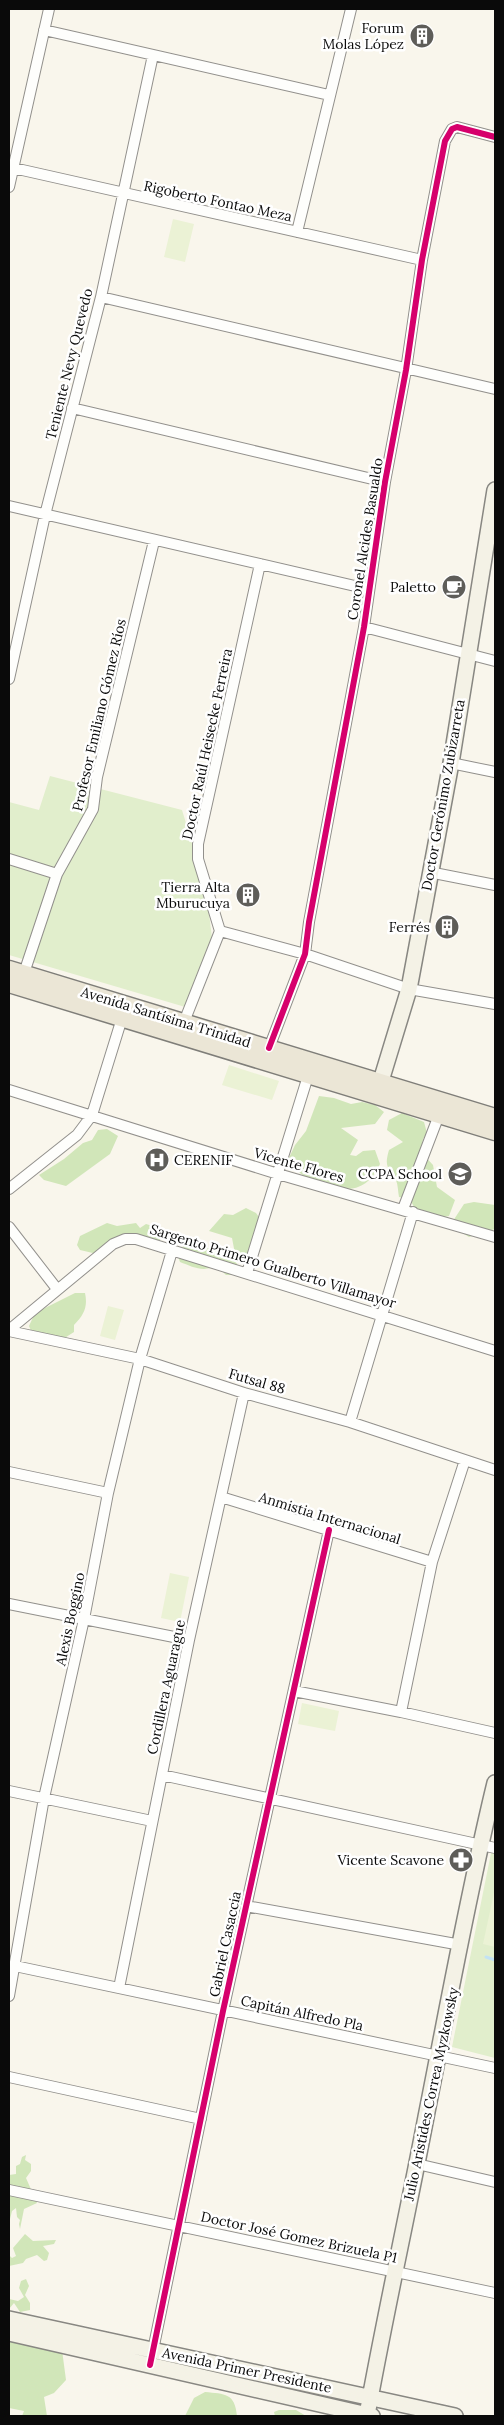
<svg xmlns="http://www.w3.org/2000/svg" width="504" height="2425" font-family="Lora,serif">
	<style>
		.green { fill: #e1eecc }
		.forest { fill: #d1e6b9 }
		.pitch { fill: #ebf2d5 }
		.lines { fill: none; stroke-linecap: round; stroke-linejoin: round }
		.stream { stroke: #c2e2f4; stroke-width: 3 }
		.street-casing { stroke: #92908c; stroke-width: 12 }
		.secondary-casing { stroke: #888782; stroke-width: 18 }
		.primary-casing { stroke: #7f7e79; stroke-width: 19 }
		.street { stroke: #fefefc; stroke-width: 10 }
		.secondary { stroke: #f4f2e6; stroke-width: 15 }
		.primary { stroke: #ebe6d6; stroke-width: 16 }
		.cycleway-casing { stroke: #fff; stroke-width: 9 }
		.cycleway { stroke: #d6006c; stroke-width: 6 }
		.labels { text-anchor: middle; dominant-baseline: central; stroke-width: 5; stroke-linejoin: round; paint-order: stroke }
		.poi-label { font-size: 14px; fill: #0a0a0a; stroke: #fff; text-anchor: end }
		.street-label { font-size: 14px; fill: #0a0a0a; stroke: #fff }
	</style>
	<rect width="100%" height="100%" fill="#f9f6ec"/>
	<path class="green" d="M50 776 182 810 206 889 213 946 192 1009 9 955V802L39 810Z
		M491 1853 495 1854V2058L452 2047Z
		M165 2360 358 2402 359 2404 164 2361Z"/>
	<path class="forest" d="M319 1096 334 1098 351 1104 362 1102 375 1105 384 1112 375 1124 341 1128 358 1140 350 1155 356 1156 363 1151 375 1150 380 1164C373 1180 360 1192 341 1188 336 1187 331 1183 326 1182 305 1177 302 1178 288 1160L295 1145 306 1131Z
		M402 1113 424 1122 427 1133 423 1139 421 1152 433 1165 437 1187 455 1200 449 1216 438 1218 417 1213 410 1199 399 1197C398 1192 398 1185 396 1180 388 1167 384 1167 389 1150L403 1142 387 1130 389 1120Z
		M107 1129 118 1136 110 1154 66 1186 44 1180 39 1175 64 1159 83 1143 92 1140 98 1130Z
		M474 1202 495 1205V1229L469 1237 459 1231 453 1221 464 1204Z
		M246 1208 256 1213 264 1224 251 1258 242 1262 236 1259 232 1238 209 1231 224 1214 233 1215Z
		M107 1223 117 1226 136 1223 140 1228 146 1224 159 1228 160 1240 140 1244 116 1241 97 1254 80 1250 77 1245 80 1236Z
		M185 1244 202 1246 233 1256 238 1266 231 1275H226C217 1266 215 1268 204 1269 196 1269 188 1265 180 1262L177 1254Z
		M75 1293H85C88 1307 84 1315 74 1325V1332L63 1339 32 1333 29 1326 35 1313Z
		M26 2155 25 2160 31 2164V2171L26 2178 37 2203 24 2209 20 2229 19 2224 20 2220 17 2217 16 2208 12 2211 9 2223V2175L16 2174V2166L20 2164 22 2157Z
		M25 2234 33 2241 56 2240 54 2244 43 2246 49 2253 47 2260 44 2261 37 2255 26 2259 23 2263 9 2266V2255L12 2258 16 2256 13 2248Z
		M26 2279 29 2286 25 2295 30 2303V2310L20 2312 14 2303 9 2309V2299L18 2301 24 2297 19 2288 21 2281Z
		M18 2341 62 2350 66 2380 54 2393 44 2397 47 2416H22L24 2411 9 2408V2342Z
		M205 2392C225 2394 235 2393 237 2416H185L194 2398Z
		M279 2410H296L306 2416H275L274 2412Z"/>
	<path class="pitch" d="M173 219 194 224 185 262 164 257Z
		M229 1065 279 1081 272 1100 222 1085Z
		M108 1306 124 1310 115 1340 100 1336Z
		M170 1573 189 1577 180 1622 161 1618Z
		M302 1703 339 1711 335 1731 298 1724Z
		M495 1888V1947L483 1944Z"/>
	<g class="lines">
		<path class="stream" d="M486 1957 495 1960"/>
		<defs>
			<path id="street" d="M44 30 329 95
				M9 167 422 260
				M9 187 49 9
				M297 232 351 9
				M101 297 495 389
				M72 408 385 482
				M9 506 368 589
				M260 564 198 844V859L220 931 305 954 409 989 495 1004
				M364 627 495 661
				M9 679 45 515 101 297 153 55
				M451 763 495 772
				M9 859 57 874
				M429 872 495 885
				M24 973 57 874 93 809 97 777 154 541
				M184 1022 220 931
				M269 1048 305 954 309 922 364 627 385 482 406 370 422 260 445 141 452 129 457 127 495 137
				M9 1090 278 1174 495 1237
				M9 1189 77 1135 92 1115 123 1015
				M403 1209 439 1115
				M9 1227 57 1289
				M247 1273 308 1076
				M9 1330 113 1244 125 1239H136L495 1351
				M9 1331 140 1359 244 1393 350 1422 495 1470
				M350 1422 413 1212
				M9 1472 108 1493
				M221 1497 432 1562
				M9 1604 189 1640
				M294 1691 401 1712 495 1733
				M401 1712 432 1562 465 1460
				M162 1775 495 1848
				M9 1791 152 1821
				M246 1906 461 1945
				M15 1966 495 2068
				M119 1988 189 1640 244 1393
				M9 1996 44 1798 84 1619 108 1493 140 1359 172 1251
				M9 2077 201 2119
				M417 2164 495 2182
				M9 2190 495 2293
				M152 2355 223 2011 329 1530"/>
			<path id="secondary" d="M377 1094 409 989 451 763 495 490
				M9 2319 455 2416
				M9 2333 372 2416
				M367 2415C385 2315 407 2217 426 2117 448 2006 468 1894 495 1783"/>
			<path id="primary" d="M9 969 495 1117
				M9 984 495 1132"/>
		</defs>
		<use href="#street" class="street-casing"/>
		<use href="#secondary" class="secondary-casing"/>
		<use href="#primary" class="primary-casing"/>
		<use href="#street" class="street"/>
		<use href="#secondary" class="secondary"/>
		<use href="#primary" class="primary"/>
		<defs>
			<path id="cycleway" d="M269 1048 305 954 309 922 364 627 385 482 406 370 422 260 445 141 452 129 457 127 495 137
				M150 2365 223 2011 329 1530"/>
		</defs>
		<use href="#cycleway" class="cycleway-casing"/>
		<use href="#cycleway" class="cycleway"/>
	</g>
	<defs>
		<symbol id="building-disc" viewBox="-11 -11 22 22"><circle r="9.5" fill="#5e5d59" stroke="#fff"/><path d="M-4-6H4V6H1V3H-1V6H-4ZM-2.5-4.3h1.7v1.8h-1.7ZM.8-4.3h1.7v1.8H.8ZM-2.5-1h1.7V.8h-1.7ZM.8-1h1.7V.8H.8Z" fill="#fff"/></symbol>
		<symbol id="cafe-disc" viewBox="-11 -11 22 22"><circle r="9.5" fill="#5e5d59" stroke="#fff"/><path d="M-5.5-4.5H6V0H3Q3 3.5 0 3.5H-2.5Q-5.5 3.5-5.5 0ZM3-3.2v2h1.7v-2ZM-6 4.5H4V6H-6Z" fill="#fff"/></symbol>
		<symbol id="hospital-disc" viewBox="-11 -11 22 22"><circle r="9.5" fill="#5e5d59" stroke="#fff"/><path d="M-5-5h3v3.5h4V-5h3V5h-3V1.5h-4V5h-3Z" fill="#fff"/></symbol>
		<symbol id="school-disc" viewBox="-11 -11 22 22"><circle r="9.5" fill="#5e5d59" stroke="#fff"/><path d="M0-5L7-2L0 1L-7-2ZM-4 1L0 2.5L4 1V4Q0 6-4 4Z" fill="#fff"/></symbol>
		<symbol id="pharmacy-disc" viewBox="-11 -11 22 22"><circle r="9.5" fill="#5e5d59" stroke="#fff"/><path d="M-2-6h4v4h4v4h-4v4h-4v-4h-4v-4h4Z" fill="#fff"/></symbol>
	</defs>
	<g fill-rule="evenodd">
		<use href="#building-disc" x="408" y="22" width="28" height="28"/>
		<use href="#cafe-disc" x="440" y="573" width="28" height="28"/>
		<use href="#building-disc" x="234" y="881" width="28" height="28"/>
		<use href="#building-disc" x="433" y="913" width="28" height="28"/>
		<use href="#hospital-disc" x="143" y="1146" width="28" height="28"/>
		<use href="#school-disc" x="446" y="1160" width="28" height="28"/>
		<use href="#pharmacy-disc" x="447" y="1846" width="28" height="28"/>
	</g>
	<g class="labels">
		<g class="poi-label">
			<text x="404" y="28">Forum<tspan x="404" dy="16">Molas López</tspan></text>
			<text x="436" y="587">Paletto</text>
			<text x="230" y="887">Tierra Alta<tspan x="230" dy="16">Mburucuya</tspan></text>
			<text x="430" y="927">Ferrés</text>
			<text x="174" y="1160" text-anchor="start">CERENIF</text>
			<text x="442" y="1174">CCPA School</text>
			<text x="444" y="1860">Vicente Scavone</text>
		</g>
		<g class="street-label">
			<text transform="translate(218 201) rotate(12)">Rigoberto Fontao Meza</text>
			<text transform="translate(69 364) rotate(-76)">Teniente Nevy Quevedo</text>
			<text transform="translate(365 539) rotate(-81)">Coronel Alcides Basualdo</text>
			<text transform="translate(99 715) rotate(-77)">Profesor Emiliano Gómez Ríos</text>
			<text transform="translate(207 744) rotate(-78)">Doctor Raúl Heisecke Ferreira</text>
			<text transform="translate(443 795) rotate(-80)">Doctor Gerónimo Zubizarreta</text>
			<text transform="translate(166 1017) rotate(17)">Avenida Santísima Trinidad</text>
			<text transform="translate(299 1165) rotate(16)">Vicente Flores</text>
			<text transform="translate(273 1266) rotate(17)">Sargento Primero Gualberto Villamayor</text>
			<text transform="translate(257 1381) rotate(16)">Futsal 88</text>
			<text transform="translate(330 1518) rotate(17)">Anmistia Internacional</text>
			<text transform="translate(70 1619) rotate(-78)">Alexis Boggino</text>
			<text transform="translate(166 1687) rotate(-78)">Cordillera Aguarague</text>
			<text transform="translate(225 1944) rotate(-78)">Gabriel Casaccia</text>
			<text transform="translate(302 2013) rotate(12)">Capitán Alfredo Pla</text>
			<text transform="translate(431 2094) rotate(-78)">Julio Aristides Correa Myzkowsky</text>
			<text transform="translate(299 2237) rotate(12)">Doctor José Gomez Brizuela P1</text>
			<text transform="translate(247 2370) rotate(12)">Avenida Primer Presidente</text>
		</g>
	</g>
	<rect width="504" height="2425" fill="none" stroke="#0a0a0a" stroke-width="20"/>
</svg>
